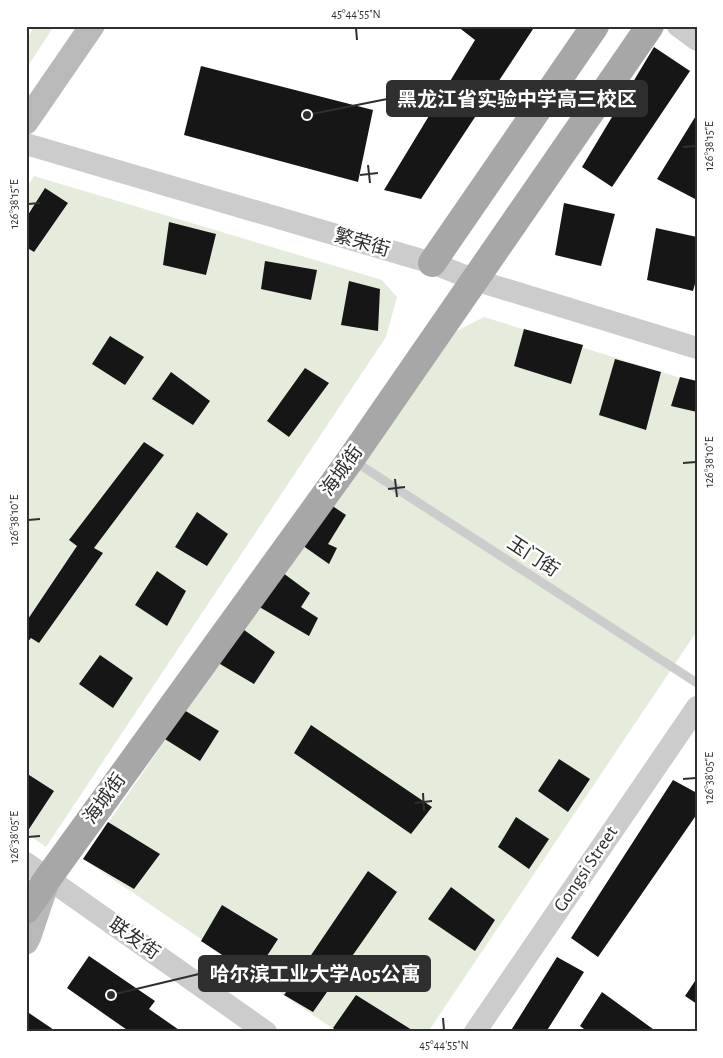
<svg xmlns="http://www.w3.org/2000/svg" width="723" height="1058" font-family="'Alegreya Sans','Noto Sans SC',sans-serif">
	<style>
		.green { fill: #e5ecdc }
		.building { fill: #161616 }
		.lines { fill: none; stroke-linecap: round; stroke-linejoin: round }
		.service { stroke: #ccc; stroke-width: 9 }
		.tertiary { stroke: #ccc; stroke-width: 22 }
		.secondary { stroke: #b9b9b9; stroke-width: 25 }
		.primary { stroke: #a7a7a7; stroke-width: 28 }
		.ticks { fill: none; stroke: #2f2f2f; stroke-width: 2 }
		.labels { text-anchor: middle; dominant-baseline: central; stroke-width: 5; stroke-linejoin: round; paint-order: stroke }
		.street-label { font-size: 19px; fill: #2f2f2f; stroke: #fff }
		.leader { fill: none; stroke: #2f2f2f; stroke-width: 2 }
		.callout-dot { fill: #2f2f2f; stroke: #fff; stroke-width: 2 }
		.callout { fill: #2f2f2f; stroke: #2f2f2f; stroke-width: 2 }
		.callout-label { font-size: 20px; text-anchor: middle; font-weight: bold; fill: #fff }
		.neatline { fill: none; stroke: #2f2f2f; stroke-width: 2 }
		.ticks-label { font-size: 12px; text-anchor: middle; fill: #2f2f2f }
	</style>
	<rect width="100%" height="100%" fill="#fff"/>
	<path class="green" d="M35 26H54L26 69V39Z
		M34 176 382 280 397 297 386 337 46 847 26 833V188Z
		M484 317 697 383V631L428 1032H338L83 859 445 337Z"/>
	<path class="building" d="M457 26H535L421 199 384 190 475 40Z
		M654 47 690 71 612 187 582 167Z
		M201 66 373 110 358 182 184 135Z
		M697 114V200L657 179Z
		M45 188 68 203 34 252 26 247V218Z
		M564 203 615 214 601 266 555 255Z
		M169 222 216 234 206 275 163 265Z
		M656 228 697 237V277L693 291 647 280Z
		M265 261 317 270 311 300 261 289Z
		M349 281 380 289 378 331 341 325Z
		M524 329 583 345 571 384 514 366Z
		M110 336 144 357 125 385 92 364Z
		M615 359 661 372 646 430 599 415Z
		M305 368 329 383 289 437 267 421Z
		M171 372 210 401 193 425 152 399Z
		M680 377 697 381V412L671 406Z
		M144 442 164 455 94 548 103 553 39 643 31 638 26 644V622L77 546 69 540Z
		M328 503 346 515 328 544 337 548 329 564 299 543Z
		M197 512 228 534 207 566 175 547Z
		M279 570 310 593 301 607 318 618 309 636 256 605Z
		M157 571 186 591 167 626 135 605Z
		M240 627 275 652 254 684 215 661Z
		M100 655 133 678 113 708 79 684Z
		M179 707 219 731 200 761 160 736Z
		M311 725 432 807 411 834 294 753Z
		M559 759 590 779 568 812 538 791Z
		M26 773 54 791 29 829 26 827Z
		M673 780 697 793V814L598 957 571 938Z
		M516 817 549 839 529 869 498 847Z
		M108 822 160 854 134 889 83 859Z
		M368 871 397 892 313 1012 284 995Z
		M451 887 495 920 475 951 428 919Z
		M222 905 278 939 254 976 201 941Z
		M89 956 155 1001 149 1009 182 1032H130L67 988Z
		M557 957 584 972 546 1032H510Z
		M697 978V1004L685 996Z
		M602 992 657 1032H588L580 1026Z
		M356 995 412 1030 411 1032H338L333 1028Z
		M26 1011 57 1032H26Z"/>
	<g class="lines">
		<path class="service" d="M354 461 697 683"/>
		<path class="tertiary" d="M678 26 697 40
			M26 144 432 263 475 280 697 348
			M26 863 266 1032
			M475 1032 697 707"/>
		<path class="secondary" d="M26 122 92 26
			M26 942 29 936 45 888"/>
		<path class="primary" d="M432 263 595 26
			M26 910 48 878 351 459 650 26"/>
	</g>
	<path class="ticks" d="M356 28 357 40M683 147 696 146M368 165 370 183M360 175 378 173M28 204 40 203M683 463 696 462M395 479 397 497M388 489 405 487M28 520 40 519M683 779 696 778M423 793 424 811M415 803 432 801M28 837 40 836M443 1018 444 1030"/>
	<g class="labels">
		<g class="street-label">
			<text transform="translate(362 243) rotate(16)">繁荣街</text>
			<text transform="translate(342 471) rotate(-54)">海城街</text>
			<text transform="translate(533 557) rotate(33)">玉门街</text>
			<text transform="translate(105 799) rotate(-54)">海城街</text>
			<text transform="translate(586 869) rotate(-56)">Gongsi Street</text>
			<text transform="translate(134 939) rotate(35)">联发街</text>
		</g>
	</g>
	<path class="leader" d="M307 115L387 99M111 995L199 974"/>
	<g class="callout-dot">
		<circle cx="307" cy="115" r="5"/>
		<circle cx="111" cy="995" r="5"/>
	</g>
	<g class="callout">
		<rect x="387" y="81" width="260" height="35" rx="5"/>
		<rect x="199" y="956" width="231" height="35" rx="5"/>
	</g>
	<g class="callout-label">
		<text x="517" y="106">黑龙江省实验中学高三校区</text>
		<text x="315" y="981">哈尔滨工业大学A05公寓</text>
	</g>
	<rect width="723" height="1058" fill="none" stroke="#ffffff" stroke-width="55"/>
	<rect x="28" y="28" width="668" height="1002" class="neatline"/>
	<g class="ticks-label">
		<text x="356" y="18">45°44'55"N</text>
		<text transform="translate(709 146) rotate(-90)" y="4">126°38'15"E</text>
		<text transform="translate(14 204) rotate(-90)" y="4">126°38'15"E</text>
		<text transform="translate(709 462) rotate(-90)" y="4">126°38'10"E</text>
		<text transform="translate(14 520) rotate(-90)" y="4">126°38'10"E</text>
		<text transform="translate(709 778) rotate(-90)" y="4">126°38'05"E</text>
		<text transform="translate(14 837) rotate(-90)" y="4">126°38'05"E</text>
		<text x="444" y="1049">45°44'55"N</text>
	</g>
</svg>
